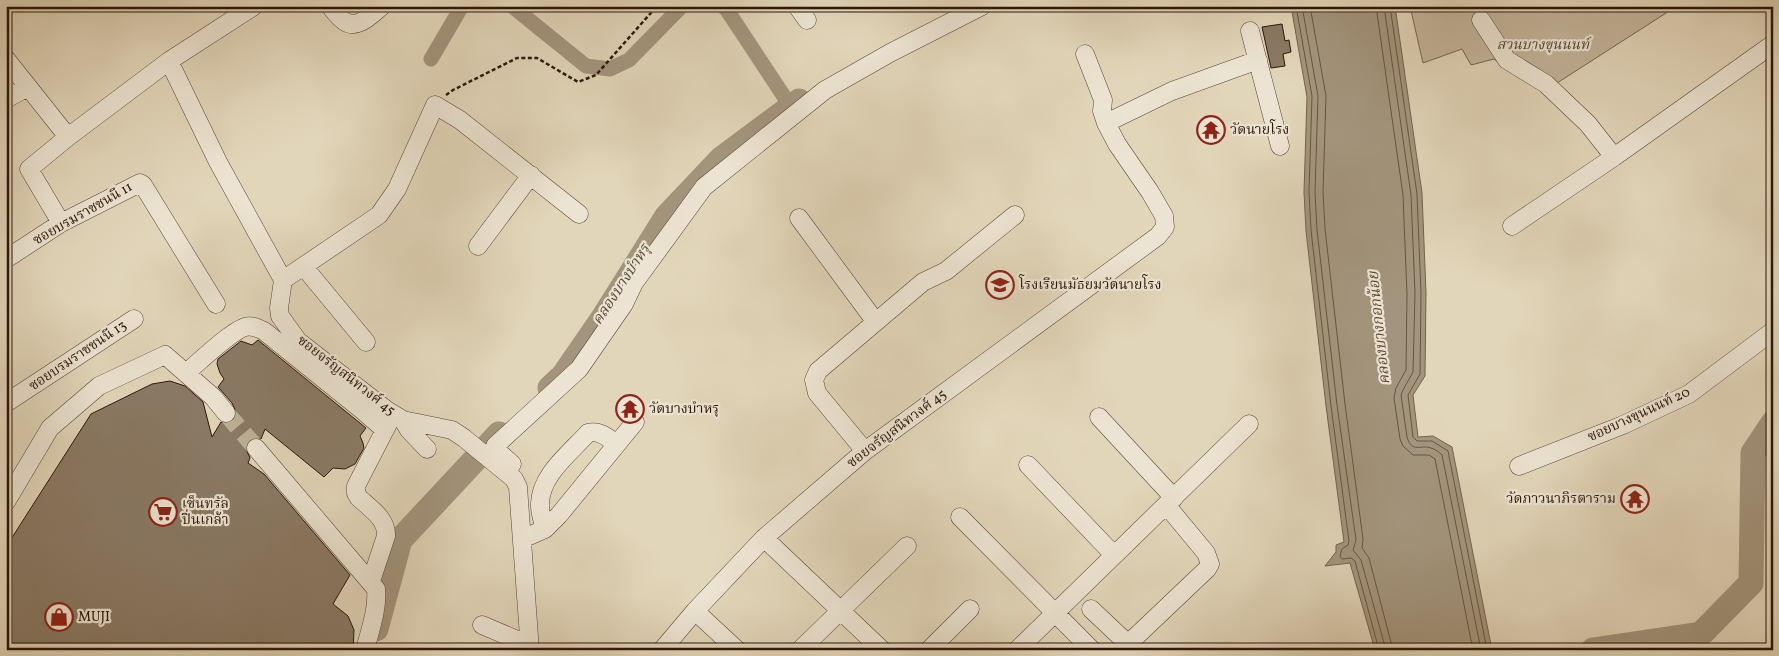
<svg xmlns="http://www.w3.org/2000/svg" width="1779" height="656" font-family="Vollkorn,'Noto Serif Thai',serif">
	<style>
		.green { fill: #c3b59c; stroke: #766652 }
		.water { fill: #a3957d; stroke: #73624e }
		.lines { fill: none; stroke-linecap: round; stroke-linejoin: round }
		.shore { stroke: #665642; stroke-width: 1 }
		.canal { stroke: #a3957d; stroke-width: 15 }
		.river { stroke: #a3957d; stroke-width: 25 }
		.building { fill: #8a7a65; stroke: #2a1608 }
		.minor-tunnel { stroke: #bdb096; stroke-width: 18; stroke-dasharray: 18 9; stroke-linecap: butt }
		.minor-casing { stroke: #584634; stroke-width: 19 }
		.path { stroke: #2a1608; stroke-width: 2.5; stroke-dasharray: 4 2.5; stroke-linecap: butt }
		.minor { stroke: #ece4d2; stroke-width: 18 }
		.labels { text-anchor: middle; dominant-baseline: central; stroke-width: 4.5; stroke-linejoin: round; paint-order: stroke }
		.park-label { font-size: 14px; font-style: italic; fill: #584634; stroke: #ece4d2 }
		.poi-label { font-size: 14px; fill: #2a1608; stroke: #ece4d2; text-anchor: start }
		.street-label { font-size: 14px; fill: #2a1608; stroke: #ece4d2 }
		.water-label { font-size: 15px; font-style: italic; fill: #5a4937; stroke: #ece4d2 }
	</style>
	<rect width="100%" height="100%" fill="#e2d6ba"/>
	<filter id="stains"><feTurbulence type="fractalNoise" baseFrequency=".004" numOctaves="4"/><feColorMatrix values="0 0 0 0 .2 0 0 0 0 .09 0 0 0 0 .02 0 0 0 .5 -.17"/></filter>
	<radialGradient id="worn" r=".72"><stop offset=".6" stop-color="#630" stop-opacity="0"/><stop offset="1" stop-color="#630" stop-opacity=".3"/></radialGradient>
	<path class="green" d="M1410 6H1677L1543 92 1494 59 1471 65 1462 49 1423 63Z"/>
	<path class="water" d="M1291 6H1395L1422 193 1426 293 1425 376 1413 395 1418 437 1433 436 1452 447 1492 650H1375L1350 563 1325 566 1336 552V545L1344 542 1326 406 1306 231 1304 192 1307 97Z"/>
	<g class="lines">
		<path class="shore" d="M1296 6 1312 96 1309 192 1311 230 1331 406 1349 541 1348 545 1342 549 1340 556 1342 559 1351 558 1355 561 1379 650
			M1302 6 1318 96 1315 192 1317 230 1337 405 1356 540 1353 550 1361 560 1386 650
			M1310 6 1326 96 1323 192 1325 229 1345 404 1363 539 1362 548 1369 558 1393 650
			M1376 6 1403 195 1407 294 1406 370 1396 388 1394 398 1400 439 1403 446 1413 455H1429L1435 459 1473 650
			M1384 6 1411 195 1415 293 1413 372 1403 390 1401 395 1407 437C1412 454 1421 444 1431 448 1435 449 1439 452 1442 455L1481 650
			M1390 6 1417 194 1421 293 1420 374 1408 395 1413 437 1417 441H1432L1448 451 1487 650"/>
		<path class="canal" d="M512 6 586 66 610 69 629 60 682 6
			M722 6 727 10 791 107
			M431 59 462 6"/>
		<path class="river" d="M550 388 563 376 605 315 667 216 721 159 799 101
			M376 629 400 540 499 434
			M1593 650 1701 634 1751 583 1753 453 1773 423"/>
	</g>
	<path class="building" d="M1282 24 1285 41 1289 40 1291 52 1283 54 1285 66 1271 68 1262 27Z
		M258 340 366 428 360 436 363 443 364 448 355 464 345 469 333 468 324 477 265 429 261 439 255 438 249 440 246 449 250 458 248 463 264 474 350 575 333 604 348 616 354 630 353 650H6V547L91 414 152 384 170 381 185 386 203 402 212 437 221 422 227 424 233 421 236 412 232 403 218 387 224 379 220 373 217 364 218 359 241 341 252 345Z"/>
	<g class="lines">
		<path class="minor-tunnel" d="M226 413 256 448"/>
		<defs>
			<path id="minor" d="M330 6C334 11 338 17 344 21 357 31 372 14 382 6
				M797 6 807 20
				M1481 20 1507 60 1546 84 1588 124 1614 157
				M1250 31 1280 146
				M1085 54 1103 100 1102 111 1106 123
				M6 59 68 137
				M169 61 218 162 283 280 279 308 280 316 298 341 388 411 403 420 452 430 464 438 514 479 518 487 530 650
				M6 99 28 87
				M799 218 875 321
				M61 223 29 169 68 137 169 61 254 6
				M1512 226 1614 157 1773 44
				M478 246 531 175
				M6 259 61 223 140 183 143 185 216 304
				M304 267 366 342
				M283 280 379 215 397 189 435 105 460 120 579 214
				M186 373C199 362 230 332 245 327 252 325 258 328 264 331L362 410 385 430
				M6 403 134 319
				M1099 417 1174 498
				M403 420 409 430 427 449
				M256 448 376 589C378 609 370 630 365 650
				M865 451 817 393 814 380 818 371 923 282 946 271 1015 215
				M512 464 495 449V446L579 369 624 304 634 283 704 187 825 90 890 53 982 6
				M1028 465 1114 555
				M1519 466 1623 425 1689 394 1773 331
				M6 502 50 428 99 386 165 355 213 397 226 413
				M960 517 1092 650
				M545 529C543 522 540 514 540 506 539 476 569 454 588 433 600 430 608 438 617 444
				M764 538 882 650
				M522 539 545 529 559 515 635 422
				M371 581 386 536C387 519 371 509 359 498L356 493V486L390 420
				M1091 609 1128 644 1207 569 1210 564 1206 553 1167 506
				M695 611 737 650
				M482 625 529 645
				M662 650 695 611 764 538 865 451 1158 236 1165 227 1164 216 1150 192 1117 144 1106 123 1172 91 1258 60
				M800 650 907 546
				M929 650 970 609
				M1017 650 1249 424"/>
		</defs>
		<use href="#minor" class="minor-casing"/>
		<path class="path" d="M446 95 453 90 517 58H537L578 82 596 75 657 6"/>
		<use href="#minor" class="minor"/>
	</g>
	<defs>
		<symbol id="temple-ring" viewBox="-11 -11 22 22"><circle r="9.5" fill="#ece4d2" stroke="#8f2418" stroke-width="1.5"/><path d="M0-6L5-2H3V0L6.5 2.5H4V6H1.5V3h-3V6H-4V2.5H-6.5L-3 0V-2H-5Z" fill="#8f2418"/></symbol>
		<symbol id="school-ring" viewBox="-11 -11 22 22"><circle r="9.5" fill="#ece4d2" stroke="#8f2418" stroke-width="1.5"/><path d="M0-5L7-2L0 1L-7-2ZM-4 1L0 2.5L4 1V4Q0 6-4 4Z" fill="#8f2418"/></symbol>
		<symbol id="supermarket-ring" viewBox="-11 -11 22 22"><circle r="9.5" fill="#ece4d2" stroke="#8f2418" stroke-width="1.5"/><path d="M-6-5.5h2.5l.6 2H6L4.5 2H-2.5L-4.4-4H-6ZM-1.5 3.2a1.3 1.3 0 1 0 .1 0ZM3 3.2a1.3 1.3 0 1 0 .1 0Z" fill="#8f2418"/></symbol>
		<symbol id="shop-ring" viewBox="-11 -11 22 22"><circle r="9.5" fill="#ece4d2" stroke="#8f2418" stroke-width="1.5"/><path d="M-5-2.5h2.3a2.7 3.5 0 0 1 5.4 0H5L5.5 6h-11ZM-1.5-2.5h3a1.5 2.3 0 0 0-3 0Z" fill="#8f2418"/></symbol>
	</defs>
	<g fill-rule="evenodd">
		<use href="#temple-ring" x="1195" y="114" width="32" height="32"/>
		<use href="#school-ring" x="984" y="269" width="32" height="32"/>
		<use href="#temple-ring" x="614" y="393" width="32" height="32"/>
		<use href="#temple-ring" x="1619" y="483" width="32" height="32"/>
		<use href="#supermarket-ring" x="147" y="496" width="32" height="32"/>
		<use href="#shop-ring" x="43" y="601" width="32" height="32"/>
	</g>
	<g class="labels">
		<g class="park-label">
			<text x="1543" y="45">สวนบางขุนนนท์</text>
		</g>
		<g class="poi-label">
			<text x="1230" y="130">วัดนายโรง</text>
			<text x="1019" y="285">โรงเรียนมัธยมวัดนายโรง</text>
			<text x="649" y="409">วัดบางบำหรุ</text>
			<text x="1616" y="499" text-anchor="end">วัดภาวนาภิรตาราม</text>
			<text x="182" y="504">เซ็นทรัล<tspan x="182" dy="16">ปิ่นเกล้า</tspan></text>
			<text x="78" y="617">MUJI</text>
		</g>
		<g class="street-label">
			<text transform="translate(83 214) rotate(-30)">ซอยบรมราชชนนี 11</text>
			<text transform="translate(78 356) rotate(-34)">ซอยบรมราชชนนี 13</text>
			<text transform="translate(346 376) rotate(38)">ซอยจรัญสนิทวงศ์ 45</text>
			<text transform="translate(1639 415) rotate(-25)">ซอยบางขุนนนท์ 20</text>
			<text transform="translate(897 429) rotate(-37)">ซอยจรัญสนิทวงศ์ 45</text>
		</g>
		<g class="water-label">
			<text transform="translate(622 285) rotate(-57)">คลองบางบำหรุ</text>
			<text transform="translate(1380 328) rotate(-96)">คลองบางกอกน้อย</text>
		</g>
	</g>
	<rect width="1779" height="656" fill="none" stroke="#e2d6ba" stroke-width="25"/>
	<rect x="8" y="8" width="1764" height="641" fill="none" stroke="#2a1608" stroke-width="2.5"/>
	<rect x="12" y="12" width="1754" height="631" fill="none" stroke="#2a1608"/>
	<rect width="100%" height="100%" filter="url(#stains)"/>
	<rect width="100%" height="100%" fill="url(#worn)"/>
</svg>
